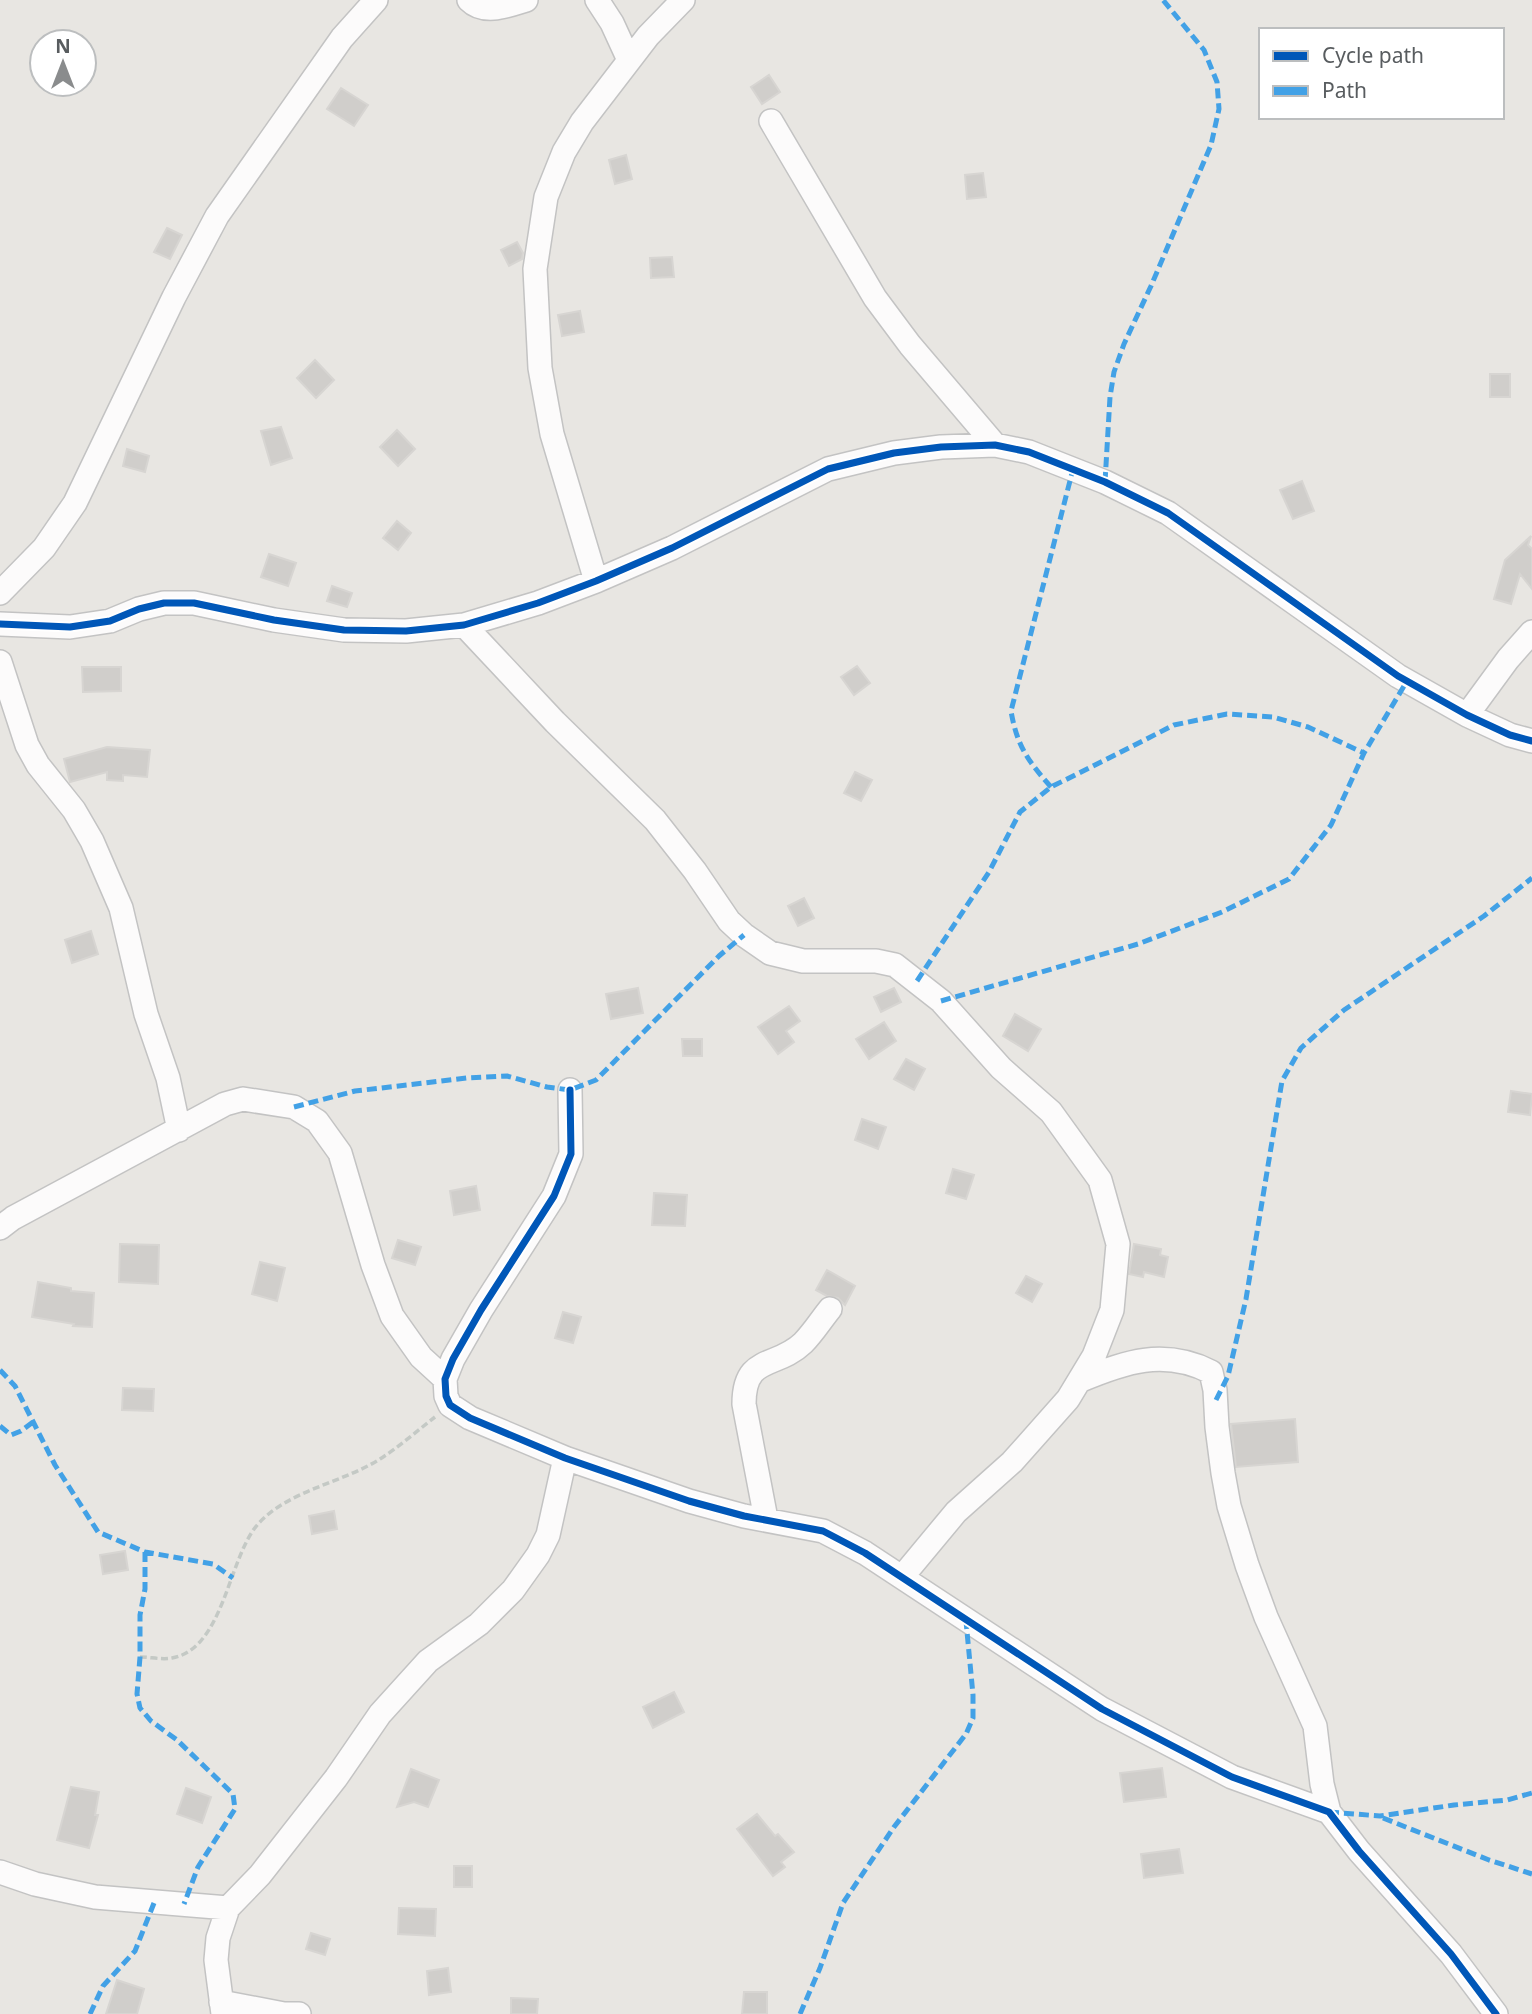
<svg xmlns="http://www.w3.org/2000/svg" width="1532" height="2014" font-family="'Noto Sans',sans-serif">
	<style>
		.building { fill: #d0cecb; stroke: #d7d5d2; stroke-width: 2 }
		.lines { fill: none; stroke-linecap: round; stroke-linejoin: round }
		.minor-casing { stroke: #c3c3c3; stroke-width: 26 }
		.path { stroke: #c4c9c5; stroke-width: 3.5; stroke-dasharray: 7 3.5; stroke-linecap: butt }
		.minor { stroke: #fcfbfb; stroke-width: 23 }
		.quiet { stroke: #42a1e6; stroke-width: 5; stroke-dasharray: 10 5; stroke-linecap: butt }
		.cycleway-casing { stroke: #fff; stroke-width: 11 }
		.cycleway { stroke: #0057b8; stroke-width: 7 }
	</style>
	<rect width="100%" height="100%" fill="#e8e6e2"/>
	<path class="building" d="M769 75 780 92 762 104 751 87Z
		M341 88 368 105 354 126 327 109Z
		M626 155 632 179 615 184 609 160Z
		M983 173 986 197 967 199 965 175Z
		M167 228 182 235 170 259 154 252Z
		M517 242 523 253 522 259 509 266 501 250Z
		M672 257 674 277 651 278 650 258Z
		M580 311 584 332 562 336 558 315Z
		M315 360 334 380 316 398 297 378Z
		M1490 374H1510V397H1490Z
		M281 427 292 458 271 465 261 431Z
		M397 430 415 449 398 466 380 447Z
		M127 449 149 456 145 472 123 466Z
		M1302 481 1314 511 1293 519 1280 490Z
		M397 521 411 533 398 550 383 538Z
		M1531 536 1528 545 1532 549V589L1520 574 1511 604 1494 599 1505 560Z
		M269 554 296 563 288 586 261 577Z
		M332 586 352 593 347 607 327 601Z
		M857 666 870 683 854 695 841 677Z
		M82 667H121V691L83 692Z
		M107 747 150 750 147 777 123 775V781L107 780V772L70 782 64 759Z
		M855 772 872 780 861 801 844 793Z
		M804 898 814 918 798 926 788 906Z
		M91 931 98 954 72 963 65 940Z
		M638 988 643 1013 611 1019 606 994Z
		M894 988 901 1002 881 1012 874 997Z
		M789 1006 800 1021 786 1031 794 1042 778 1054 758 1027Z
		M1015 1014 1041 1029 1028 1051 1003 1036Z
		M884 1022 896 1041 869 1059 856 1039Z
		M682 1039H702V1056H683Z
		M906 1059 925 1069 914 1090 894 1079Z
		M1511 1091 1532 1094 1530 1115 1508 1112Z
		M862 1119 886 1127 878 1149 855 1140Z
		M953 1169 974 1175 966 1199 946 1193Z
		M476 1186 480 1210 454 1215 450 1191Z
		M654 1193 687 1195 685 1226 652 1225Z
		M398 1240 421 1247 415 1265 392 1258Z
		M120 1244 159 1245 158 1284 119 1282Z
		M1134 1244 1161 1249 1160 1255 1168 1257 1164 1277 1144 1272 1143 1277 1129 1274Z
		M260 1262 285 1268 277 1301 252 1294Z
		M827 1270 855 1286 845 1305 838 1298 827 1296 816 1290Z
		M1026 1276 1042 1284 1032 1302 1016 1293Z
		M38 1282 71 1288V1291L94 1293 92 1327 73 1326 74 1324 32 1317Z
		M563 1312 581 1317 573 1343 555 1338Z
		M123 1388 154 1389 153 1411 122 1410Z
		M1295 1419 1298 1462 1236 1467 1231 1424Z
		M334 1511 337 1529 312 1534 309 1516Z
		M125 1551 128 1570 103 1574 100 1555Z
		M674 1692 684 1712 653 1728 643 1707Z
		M1162 1768 1166 1797 1124 1802 1120 1773Z
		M411 1769 439 1780 428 1807 414 1802 397 1807Z
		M71 1787 99 1792 95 1815H98L89 1848 57 1840Z
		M186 1788 211 1797 202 1823 177 1814Z
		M757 1814 775 1836 778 1834 794 1852 781 1862 785 1867 773 1876 737 1829Z
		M1179 1849 1183 1873 1144 1878 1141 1854Z
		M454 1866H472V1887H454Z
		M399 1908 436 1909 435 1936 398 1934Z
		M311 1933 330 1939 325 1955 306 1949Z
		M448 1968 451 1992 429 1995 427 1971Z
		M117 1980 144 1989 137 2014H106Z
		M744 1992H767V2014H742Z
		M511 1998 538 1999 537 2014H511Z"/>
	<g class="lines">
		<defs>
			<path id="minor" d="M469 0C484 15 507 6 526 0
				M597 0 612 23 629 60
				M771 121 875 298 910 345 995 445
				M596 581 552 434 540 368 535 269 546 197 564 152 582 122 648 36 683 0
				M0 593 44 548 75 503 174 297 217 216 342 38 376 0
				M0 624 70 627 110 621 139 609 164 603H194L274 620 344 630 406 631 464 625 538 603 596 581 672 548 828 469 894 453 941 447 995 445 1029 452 1105 482 1168 513 1398 676 1467 715 1510 735 1532 741
				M464 625 555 722 655 820 695 871 729 921 744 935 770 953 803 961H876L895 965 941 1001 1001 1068 1051 1112 1100 1180 1118 1244 1112 1310 1094 1356 1068 1399 1012 1462 956 1512 902 1577
				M0 662 27 745 38 765 74 810 92 841 121 908 146 1014 168 1078 179 1130
				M1467 715 1508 659 1532 632
				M570 1090 571 1154 554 1196 481 1310 453 1359 445 1379 446 1396 450 1405 470 1418 565 1458 689 1501 744 1516 823 1531 865 1553 1102 1709 1232 1777 1329 1812 1359 1851 1451 1954 1496 2014
				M0 1228 13 1218 225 1104 243 1099 294 1107 317 1121 340 1153 373 1265 392 1316 421 1357 445 1379
				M1079 1381C1124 1362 1164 1348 1211 1372L1215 1390 1217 1427 1223 1473 1229 1506 1247 1565 1266 1617 1315 1726 1322 1784 1329 1812
				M766 1519 744 1404C744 1354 776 1369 803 1343 813 1333 821 1320 830 1309
				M0 1872 35 1884 95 1897 228 1908
				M221 2002 284 2014H299
				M223 2014 216 1960 218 1938 228 1908 260 1875 336 1778 380 1714 428 1661 479 1624 513 1590 538 1555 548 1535 565 1458"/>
		</defs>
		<use href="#minor" class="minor-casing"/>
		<path class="path" d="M140 1657C150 1657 162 1660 172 1658 224 1649 228 1558 258 1524 289 1490 342 1483 380 1459 399 1447 417 1431 435 1417"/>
		<use href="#minor" class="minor"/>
		<path class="quiet" d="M1105 482 1110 397 1114 372 1124 344 1151 286 1211 145 1219 109 1217 82 1204 50 1163 0
			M1051 787C1028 761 1017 746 1011 711L1073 469
			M917 981 989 872 1020 812 1051 787 1109 758 1174 725 1227 714 1273 717 1308 727 1364 753
			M941 1001 1138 944 1222 912 1289 879 1331 825 1364 753 1407 681
			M294 1107 355 1091 467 1078 507 1076 547 1087 570 1090 596 1080 719 956 744 935
			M0 1370 15 1386 55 1465 98 1532 145 1552 213 1564 233 1578
			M1216 1400 1228 1376 1246 1299 1282 1081 1301 1048 1344 1010 1484 916 1532 878
			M0 1426 11 1435 21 1431 33 1422
			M145 1552V1589L140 1615V1657L137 1694 140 1708 151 1721 177 1740 233 1794 235 1809 198 1867 184 1904
			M1329 1812 1380 1816 1454 1805 1507 1800 1532 1793
			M1383 1818 1489 1860 1532 1874
			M90 2014 103 1986 135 1951 154 1903
			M800 2014 820 1968 843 1903 894 1827 966 1734 973 1718V1695L966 1621"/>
		<defs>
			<path id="cycleway" d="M0 624 70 627 110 621 139 609 164 603H194L274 620 344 630 406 631 464 625 538 603 596 581 672 548 828 469 894 453 941 447 995 445 1029 452 1105 482 1168 513 1398 676 1467 715 1510 735 1532 741
				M570 1090 571 1154 554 1196 481 1310 453 1359 445 1379 446 1396 450 1405 470 1418 565 1458 689 1501 744 1516 823 1531 865 1553 1102 1709 1232 1777 1329 1812 1359 1851 1451 1954 1496 2014"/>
		</defs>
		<use href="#cycleway" class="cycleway-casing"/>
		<use href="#cycleway" class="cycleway"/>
	</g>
	<rect x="1259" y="28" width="245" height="91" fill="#ffffff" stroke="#bcbebf" stroke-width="2"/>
	<rect x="1273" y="51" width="35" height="10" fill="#0057b8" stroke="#bcbebf" stroke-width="2"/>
	<text x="1322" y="63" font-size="21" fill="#585c5f">Cycle path</text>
	<rect x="1273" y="86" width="35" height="10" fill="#42a1e6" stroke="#bcbebf" stroke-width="2"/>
	<text x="1322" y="98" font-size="21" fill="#585c5f">Path</text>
	<g transform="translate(63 63)"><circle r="33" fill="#ffffff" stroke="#bcbebf" stroke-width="2"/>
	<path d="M0-5L12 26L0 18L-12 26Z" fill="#8a8c8d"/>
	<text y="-10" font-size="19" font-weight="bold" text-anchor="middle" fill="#585c5f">N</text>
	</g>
</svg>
